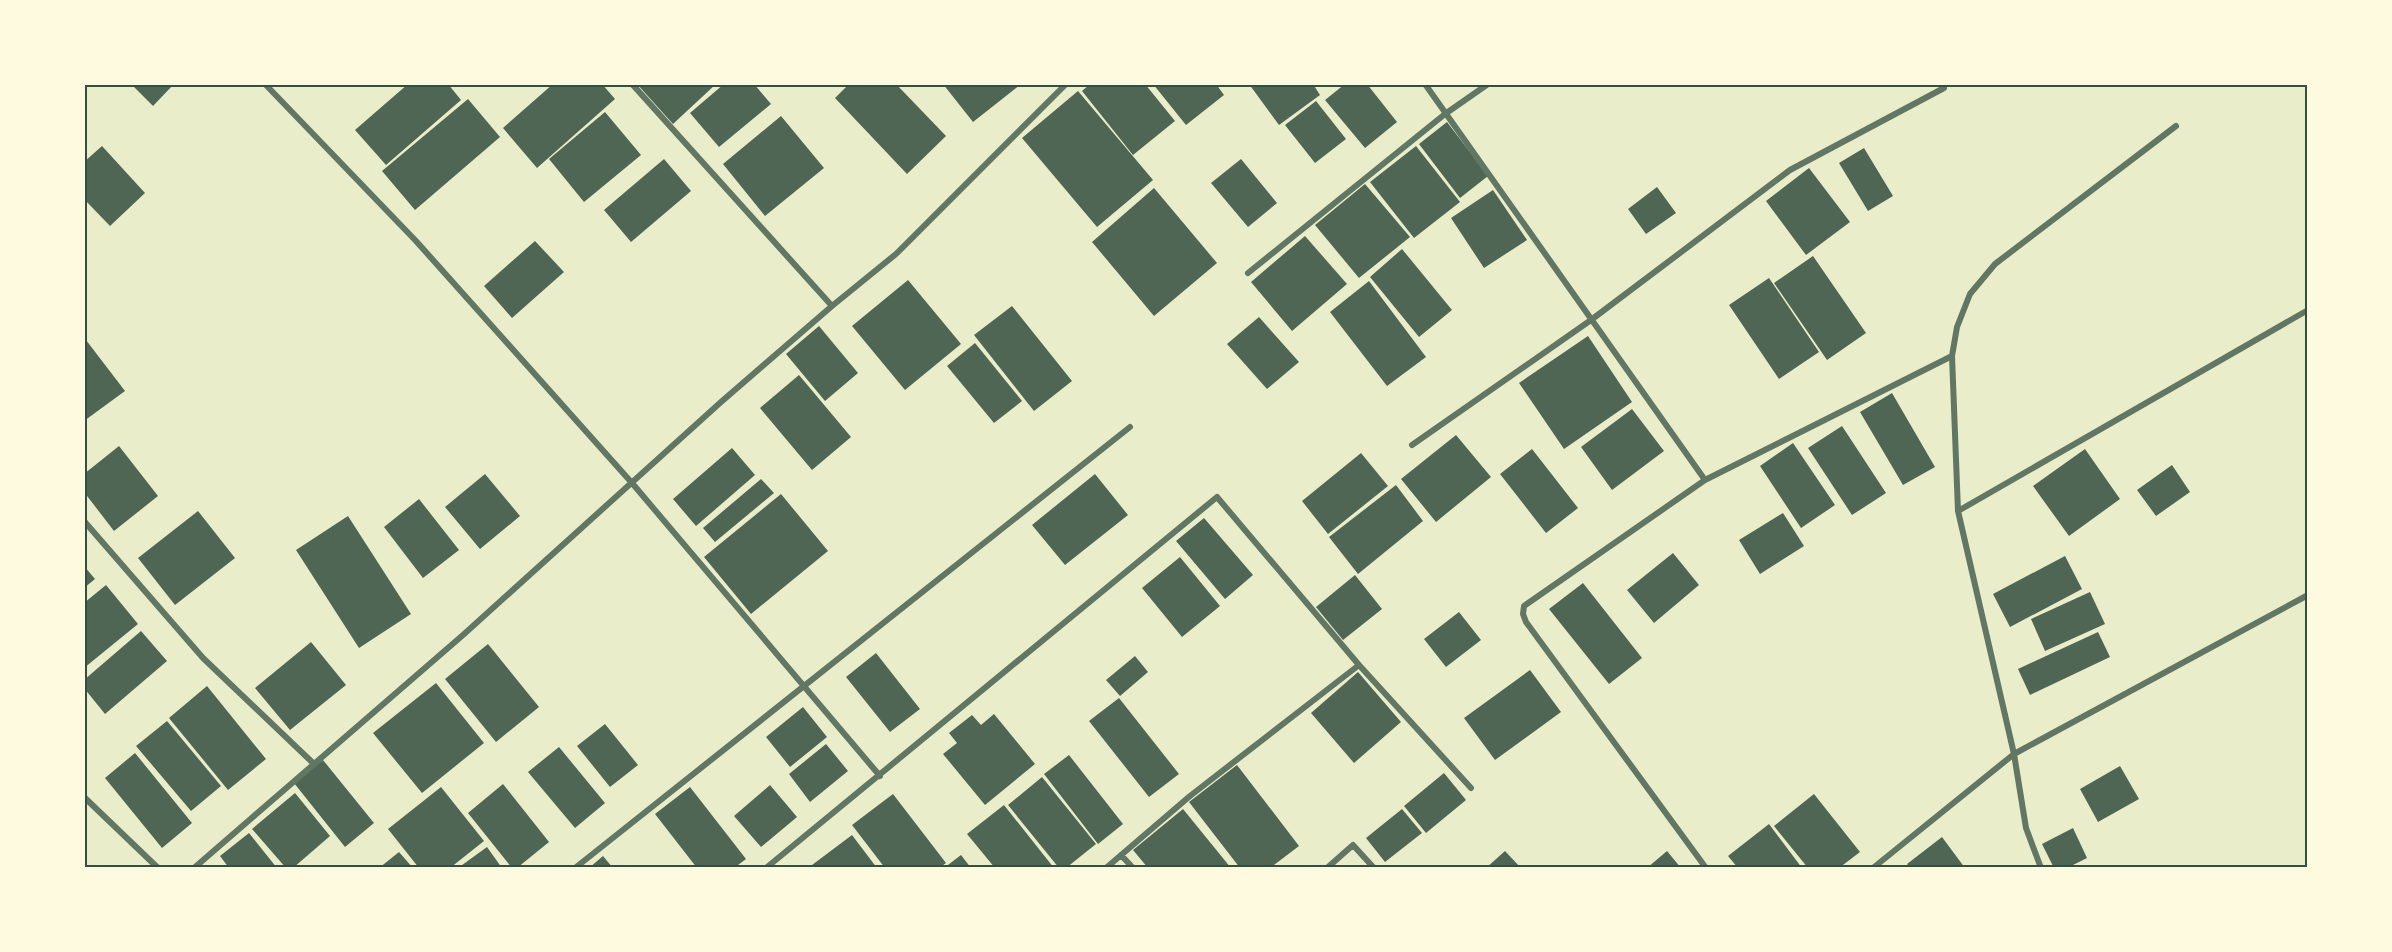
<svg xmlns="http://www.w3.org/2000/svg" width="2392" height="952" font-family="Mulish,sans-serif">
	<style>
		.building { fill: #4f6655 }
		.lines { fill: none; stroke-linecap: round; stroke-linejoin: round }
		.minor { stroke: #617663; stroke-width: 6 }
		.neatline { fill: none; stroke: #344e41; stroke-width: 2 }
	</style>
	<rect width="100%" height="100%" fill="#e9edc9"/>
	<path class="building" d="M131 84H174L153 106Z
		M408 84H448L461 100 386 165 355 130Z
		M553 84H602L615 99 537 168 503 128Z
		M637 84H716L673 124Z
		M724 84H754L771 104 719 147 690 113Z
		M849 84H896L946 136 907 174 835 98Z
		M943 84H1021L973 122Z
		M1090 84H1145L1175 121 1133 155 1082 91Z
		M1153 84H1216L1224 95 1186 125Z
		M1249 84H1313L1320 95 1279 125Z
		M1345 84H1367L1397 122 1365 148 1325 100Z
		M1078 91 1153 180 1097 227 1022 138Z
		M468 99 500 137 415 210 382 171Z
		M1316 101 1346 139 1315 163 1285 125Z
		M605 112 641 155 584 202 549 159Z
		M781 116 824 168 765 216 723 164Z
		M1447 122 1488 176 1460 198 1419 144Z
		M102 146 145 193 110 226 84 199V162Z
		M1416 146 1460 202 1414 238 1370 182Z
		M1864 148 1893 196 1868 211 1839 163Z
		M664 159 691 191 631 242 604 210Z
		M1241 159 1277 203 1248 227 1211 183Z
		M1809 168 1850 222 1806 255 1766 201Z
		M1365 184 1410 237 1359 278 1315 225Z
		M1657 187 1676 213 1646 234 1628 209Z
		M1154 188 1217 263 1154 316 1092 242Z
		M1493 190 1527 240 1484 268 1451 218Z
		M1305 236 1347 284 1292 331 1251 282Z
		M535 241 564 272 512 318 484 286Z
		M1402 249 1452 310 1419 337 1370 277Z
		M1813 256 1866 333 1827 360 1774 283Z
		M1769 278 1819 352 1779 379 1729 305Z
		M908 280 961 344 905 390 852 326Z
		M1369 281 1426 357 1387 386 1330 312Z
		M1012 306 1072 381 1034 411 974 335Z
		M1259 317 1299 362 1267 389 1227 344Z
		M819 326 858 373 825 401 786 354Z
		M1588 336 1632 402 1564 449 1519 383Z
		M86 340 125 391 84 421V341Z
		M975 343 1022 401 994 423 947 366Z
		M799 375 851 437 812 470 760 408Z
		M1892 393 1935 467 1903 485 1860 412Z
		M1632 409 1664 451 1612 490 1581 447Z
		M1842 426 1886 493 1852 515 1808 448Z
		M1456 435 1491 477 1436 522 1401 479Z
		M1793 443 1835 505 1801 528 1760 466Z
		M119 446 158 496 114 531 84 492V474Z
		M732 448 755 475 696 526 673 499Z
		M1532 449 1578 508 1546 533 1500 474Z
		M2085 449 2120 499 2069 536 2033 486Z
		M1361 453 1388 486 1328 534 1302 501Z
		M2172 465 2190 492 2156 516 2137 490Z
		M485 474 520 516 480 549 445 507Z
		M1095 474 1128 515 1065 565 1032 525Z
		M761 479 774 493 715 542 703 528Z
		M1396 485 1423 521 1358 574 1329 537Z
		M781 494 828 551 751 614 704 557Z
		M419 499 459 550 423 578 384 527Z
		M198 511 235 558 175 605 138 558Z
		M1783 513 1804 546 1760 574 1739 540Z
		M348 516 411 614 359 648 296 550Z
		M1204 518 1253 575 1225 599 1176 541Z
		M1673 553 1699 585 1654 623 1627 590Z
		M2065 556 2082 589 2010 627 1993 594Z
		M1180 557 1220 606 1182 637 1142 588Z
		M84 566 95 579 84 588Z
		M1355 575 1382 609 1343 640 1316 607Z
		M1583 583 1642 658 1609 684 1549 609Z
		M106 585 138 624 84 668V603Z
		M2090 592 2105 624 2045 651 2031 619Z
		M1459 612 1481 640 1446 667 1424 639Z
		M141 631 167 661 105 714 84 688V680Z
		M2098 632 2110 657 2030 695 2018 669Z
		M311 642 346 685 290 730 255 688Z
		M488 644 539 707 496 742 445 679Z
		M876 653 920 709 890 732 846 677Z
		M1135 656 1148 672 1120 696 1106 680Z
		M1530 670 1561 712 1495 760 1464 718Z
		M1358 672 1401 722 1354 763 1311 713Z
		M436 683 484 743 422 793 373 733Z
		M207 686 266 759 228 790 169 718Z
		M1119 698 1179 774 1149 797 1089 721Z
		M803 707 827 737 790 767 766 737Z
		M994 714 1035 764 985 805 943 754 957 743 949 733 972 715 981 725Z
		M167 721 221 786 191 811 136 746Z
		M605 724 638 765 610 787 577 746Z
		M826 744 848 771 810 802 789 774Z
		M559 747 605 803 575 828 528 772Z
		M135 753 192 823 162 848 105 778Z
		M1069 755 1123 824 1098 844 1044 774Z
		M323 760 374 823 345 847 294 783Z
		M1237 765 1299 846 1270 868H1240L1189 802Z
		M2120 766 2139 799 2098 822 2080 789Z
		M1444 773 1466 800 1426 833 1404 806Z
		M1042 777 1096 844 1066 868H1059L1008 805Z
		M503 784 549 842 517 868H512L468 813Z
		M770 785 797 817 761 847 734 816Z
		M441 787 484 841 450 868H419L388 829Z
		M690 787 746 859 734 868H697L655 814Z
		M295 793 330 836 293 868H286L252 829Z
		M893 794 946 863 939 868H885L852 825Z
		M1814 794 1860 852 1839 868H1808L1774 826Z
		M1004 805 1054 868H995L967 834Z
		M1183 809 1231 868H1148L1133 850Z
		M1402 809 1422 833 1385 862 1366 838Z
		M1769 824 1802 868H1738L1728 856Z
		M2073 828 2087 858 2067 868H2054L2042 844Z
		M249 833 277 868H229L220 856Z
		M852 835 877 868H808Z
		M1942 837 1965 868H1910L1907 864Z
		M487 847 502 868H458Z
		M1505 851 1521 868H1486Z
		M1667 851 1681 868H1647Z
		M399 852 413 868H379Z
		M961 855 971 868H944Z
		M603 856 613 868H589Z"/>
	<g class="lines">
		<path class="minor" d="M265 84 416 241 632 483 880 776
			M632 84 832 306
			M1425 84 1705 480 1952 356 1958 511 2014 754 2026 828 2041 868
			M1248 273 1445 114 1488 84
			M1952 356 1957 327 1970 294 1995 264 2176 126
			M1412 445 1591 320 1790 170 1944 88
			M1705 480 1524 606 1523 614 1526 622 1706 868
			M1958 511 2308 310
			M84 521 203 658 313 763
			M84 797 158 868
			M1121 855 1133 868
			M194 868 463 635 721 402 832 306 896 254 1066 84
			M575 868 1130 427
			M766 868 1217 497 1359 665 1471 788
			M1106 868 1190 796 1359 665
			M1327 868 1353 845 1374 868
			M1873 868 2014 754 2308 595"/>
	</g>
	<rect width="2392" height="952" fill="none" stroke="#fefae0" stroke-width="171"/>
	<rect x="86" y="86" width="2220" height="780" class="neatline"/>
</svg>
